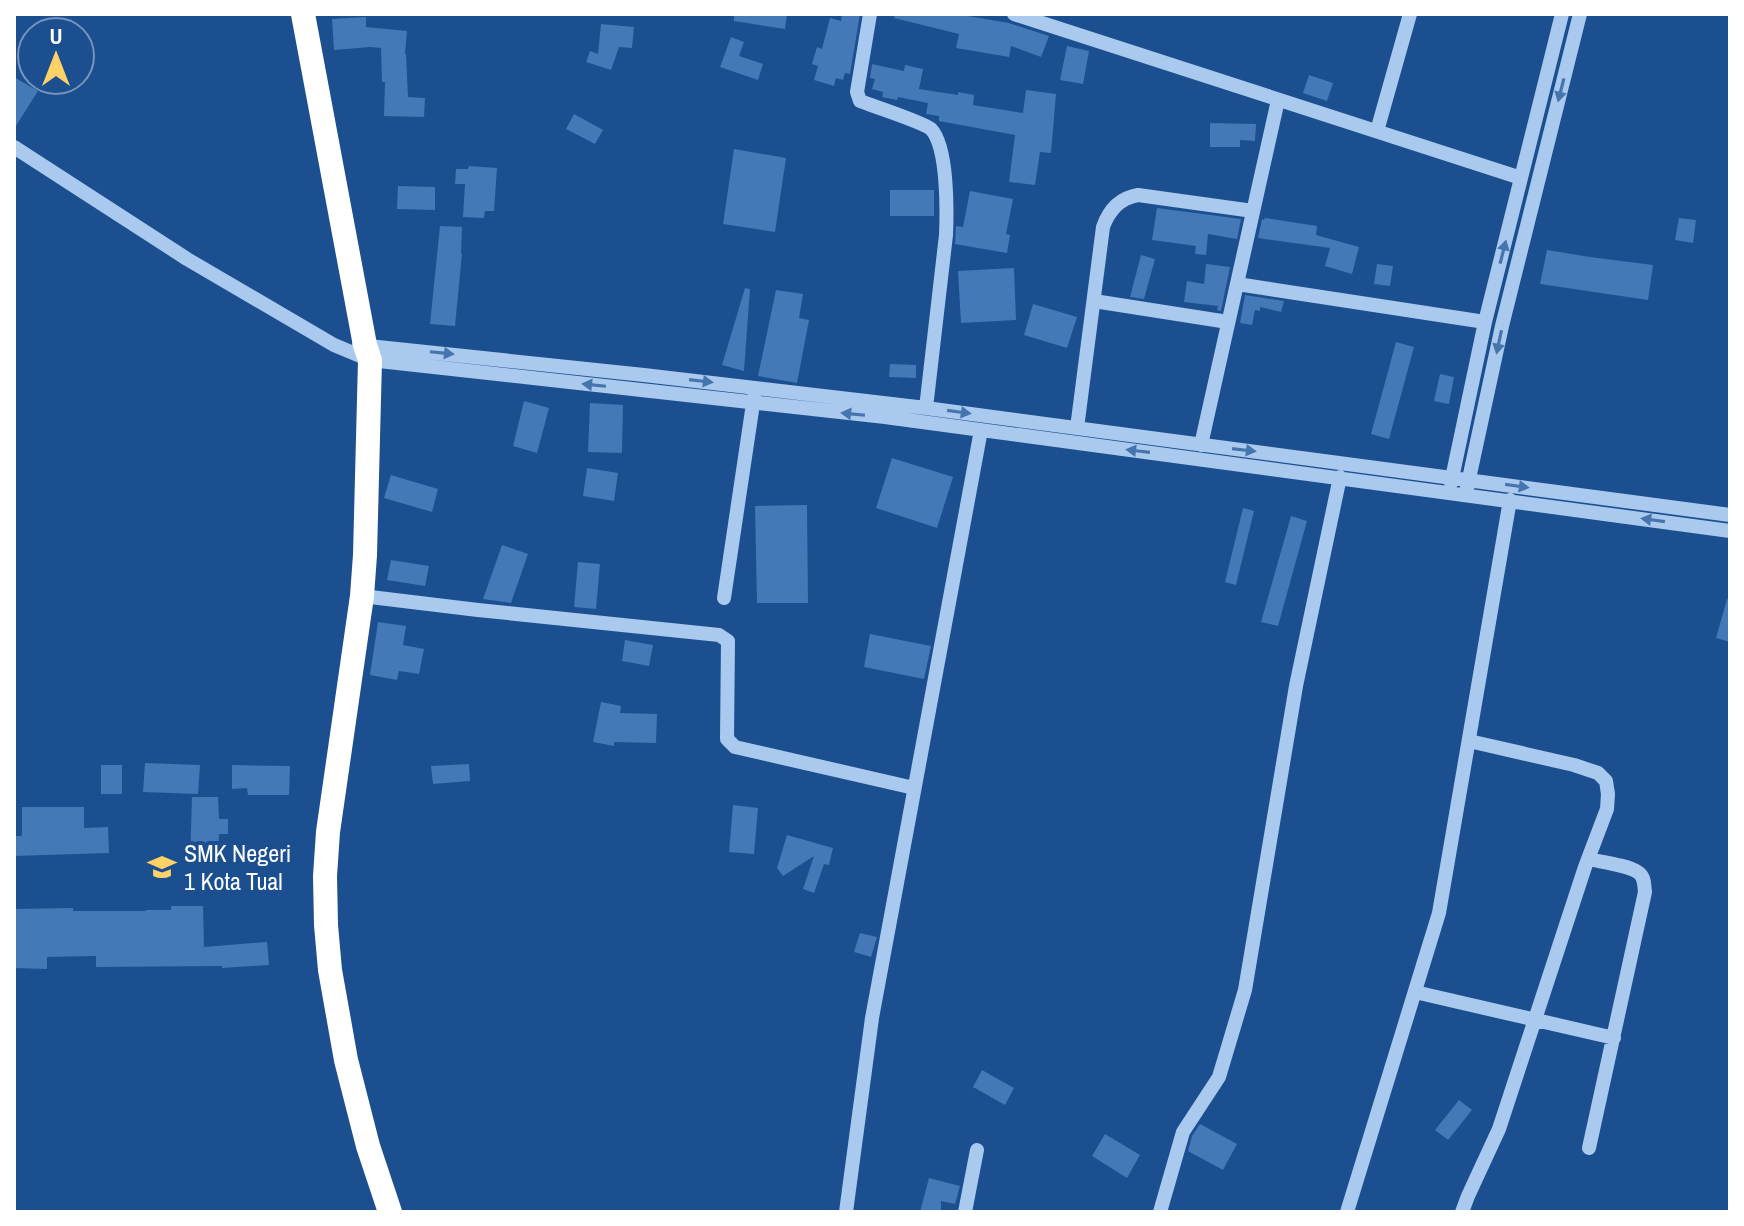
<svg xmlns="http://www.w3.org/2000/svg" width="1744" height="1226" font-family="'Archivo Narrow',sans-serif">
	<style>
		.building { fill: #4478b7 }
		.lines { fill: none; stroke-linecap: round; stroke-linejoin: round }
		.minor { stroke: #a9c9ee; stroke-width: 14 }
		.highway { stroke: #fff; stroke-width: 24 }
		.oneway { fill: #4674ac }
		.labels { text-anchor: middle; dominant-baseline: central; stroke-width: 8; stroke-linejoin: round; paint-order: stroke }
		.poi-label { font-size: 24px; fill: #fff; stroke: #1b4f8f; text-anchor: start }
	</style>
	<rect width="100%" height="100%" fill="#1b4f8f"/>
	<path class="building" d="M734 14H787L785 29 734 21Z
		M842 14H860L850 74 845 73 843 80 836 78 834 86 814 80 818 66 812 64 817 47 822 49 830 18 841 21Z
		M895 14H956L1009 23 1049 36 1041 57 1011 46 1009 57 956 48 959 34 894 18Z
		M366 17V27L407 31 405 54H406L408 97 425 98 424 117 384 116 385 82H382L381 48 370 47 334 50 332 19Z
		M601 24 634 27 632 48 619 47 611 70 586 62 590 51 598 54Z
		M731 37 744 42 739 56 763 64 758 80 720 67Z
		M1067 46 1089 51 1083 84 1060 80Z
		M872 64 904 71 905 65 923 69 919 89 958 95V92L974 95 973 105 1023 113 1026 90 1056 94 1051 153 1040 152 1035 185 1009 182 1015 135 939 121V116L926 114 928 103 898 97 897 100 882 97 883 92 872 89 875 79 870 78Z
		M1309 75 1333 83 1327 101 1303 93Z
		M14 77 38 91 14 129Z
		M574 114 603 130 595 144 566 129Z
		M1210 123 1256 124 1255 141 1240 140V147H1210Z
		M734 149 786 158 775 232 723 224Z
		M469 166 497 168 494 211H485L484 218 463 217 465 184H455L456 169H468Z
		M398 186 435 187V210L397 209Z
		M890 190H934V216H890Z
		M970 191 1013 199 1006 234 1010 235 1007 253 955 244 956 226 963 227Z
		M1157 208 1241 219 1237 239 1208 234 1206 255 1195 254 1196 246 1152 240Z
		M1265 218 1317 226 1316 235 1359 247 1352 274 1325 266 1330 248 1258 238 1262 219 1264 220Z
		M1679 218 1696 220 1693 243 1675 240Z
		M440 226 462 227 461 254H462L455 326 430 324Z
		M1547 250 1590 257 1653 265 1648 300 1540 284Z
		M1141 255 1155 259 1144 299 1130 297Z
		M1206 264 1230 267 1221 311 1217 310 1218 306 1184 302 1187 281 1204 284Z
		M1377 264 1393 266 1390 286 1374 284Z
		M1014 268 1016 320 961 323 958 271Z
		M745 288 750 289 744 371 722 365Z
		M776 290 803 294 799 318 809 320 797 383 758 376Z
		M1245 295 1284 301 1281 312 1260 307V311L1255 310 1252 325 1240 323Z
		M1033 304 1077 317 1067 348 1024 335Z
		M1396 342 1414 347 1389 439 1371 434Z
		M890 364 916 365V378L889 377Z
		M1440 374 1454 377 1449 404 1434 401Z
		M524 401 549 408 537 453 513 446Z
		M590 403 623 405 622 453 588 452Z
		M892 458 953 477 937 528 876 508Z
		M587 468 618 473 614 501 583 496Z
		M391 475 438 489 432 512 384 498Z
		M807 505 808 603H757L755 506Z
		M1243 508 1254 511 1236 585 1225 582Z
		M1291 516 1307 521 1278 626 1261 622Z
		M502 545 528 554 511 603 483 599Z
		M391 560 429 566 425 586 387 580Z
		M578 562 600 564 596 609 574 607Z
		M1727 599 1730 600V642L1716 638Z
		M378 622 406 626 403 645 424 649 419 674 399 671 397 680 370 675Z
		M870 634 931 646 924 679 864 667Z
		M625 640 653 645 649 666 622 661Z
		M601 702 621 706 620 713 657 714 656 743 614 742V746L593 742Z
		M145 763 200 765 198 794 143 792Z
		M469 764 470 781 433 784 431 766Z
		M101 765H122V794H101Z
		M232 765 290 766 289 795H248L247 788 232 789Z
		M192 797H218L219 819H228V834H219L218 862H190Z
		M733 805 758 808 754 854 729 852Z
		M22 807H84V828L108 827 109 853 14 856V836H22Z
		M787 835 833 848 829 865 824 864 814 893 803 889 814 856 783 876 777 868Z
		M171 906H203L204 947 267 942 269 965 222 968V966L96 967V956L47 957V969L14 968V909L73 908V911H146V910H171Z
		M860 933 877 937 871 957 854 952Z
		M982 1070 1014 1088 1005 1105 973 1087Z
		M1459 1100 1472 1110 1448 1140 1435 1130Z
		M1200 1124 1237 1144 1223 1170 1188 1151 1192 1136Z
		M1105 1134 1140 1155 1127 1178 1092 1156Z
		M929 1178 960 1186 955 1204 941 1201V1212H920Z"/>
	<g class="lines">
		<path class="minor" d="M870 14 857 92 860 101C873 106 923 122 931 129 948 147 947 211 946 235L926 408
			M1014 14 1521 178
			M1377 131 1410 14
			M14 147 187 259 334 345 370 360 885 417 1730 531
			M1237 284 1485 322
			M1094 301 1228 322
			M359 345 644 375 926 408 1730 515
			M1077 428 1103 227C1109 210 1120 198 1138 195L1253 211
			M1201 445 1278 100
			M1451 483 1485 322 1562 14
			M1467 488 1502 326 1580 14
			M362 596 478 610 719 635 728 641 727 739 735 747 914 788
			M724 598 754 397
			M1588 859C1601 862 1629 865 1639 873 1645 878 1644 885 1645 892L1589 1148
			M1415 992 1614 1038
			M846 1212 872 1018 981 430
			M965 1212 977 1150
			M1160 1212 1183 1132 1219 1077 1245 990 1296 686 1340 477
			M1347 1212 1439 913 1510 500
			M1462 1212 1468 1196 1499 1129 1585 867 1607 809 1608 794 1606 781 1598 773 1574 765 1469 741"/>
		<path class="highway" d="M303 14 365 345 370 360 365 555 362 596 328 832 325 876 326 925 330 970 346 1060 368 1146 390 1212"/>
	</g>
	<defs><path id="oneway-solid" d="M-6-.8H1V-3.2L6.5 0L1 3.2V.8H-6Z" transform="scale(2)"/></defs>
	<g class="oneway">
		<use href="#oneway-solid" transform="translate(1561 90) rotate(104)"/>
		<use href="#oneway-solid" transform="translate(1503 252) rotate(-76)"/>
		<use href="#oneway-solid" transform="translate(1499 342) rotate(102)"/>
		<use href="#oneway-solid" transform="translate(442 353) rotate(6)"/>
		<use href="#oneway-solid" transform="translate(701 381) rotate(7)"/>
		<use href="#oneway-solid" transform="translate(594 385) rotate(-174)"/>
		<use href="#oneway-solid" transform="translate(959 412) rotate(8)"/>
		<use href="#oneway-solid" transform="translate(853 414) rotate(-174)"/>
		<use href="#oneway-solid" transform="translate(1244 450) rotate(7)"/>
		<use href="#oneway-solid" transform="translate(1138 451) rotate(-173)"/>
		<use href="#oneway-solid" transform="translate(1517 486) rotate(8)"/>
		<use href="#oneway-solid" transform="translate(1653 520) rotate(-172)"/>
	</g>
	<defs>
		<symbol id="school-bare" viewBox="-9 -9 18 18"><path d="M0-5L7-2L0 1L-7-2ZM-4 1L0 2.5L4 1V4Q0 6-4 4Z" fill="#ffd166" stroke="#1b4f8f" stroke-width="2.5" paint-order="stroke"/></symbol>
	</defs>
	<g fill-rule="evenodd">
		<use href="#school-bare" x="142" y="847" width="40" height="40"/>
	</g>
	<g class="labels">
		<g class="poi-label">
			<text x="184" y="853">SMK Negeri<tspan x="184" dy="28">1 Kota Tual</tspan></text>
		</g>
	</g>
	<rect width="1744" height="1226" fill="none" stroke="#ffffff" stroke-width="32"/>
	<g transform="translate(56 56)"><circle r="38" fill="#1b4f8f" stroke="#7695bc" stroke-width="2"/>
	<path d="M0-6L14 30L0 20L-14 30Z" fill="#ffd166"/>
	<text y="-12" font-size="22" font-weight="bold" text-anchor="middle" fill="#ffffff">U</text>
	</g>
</svg>
